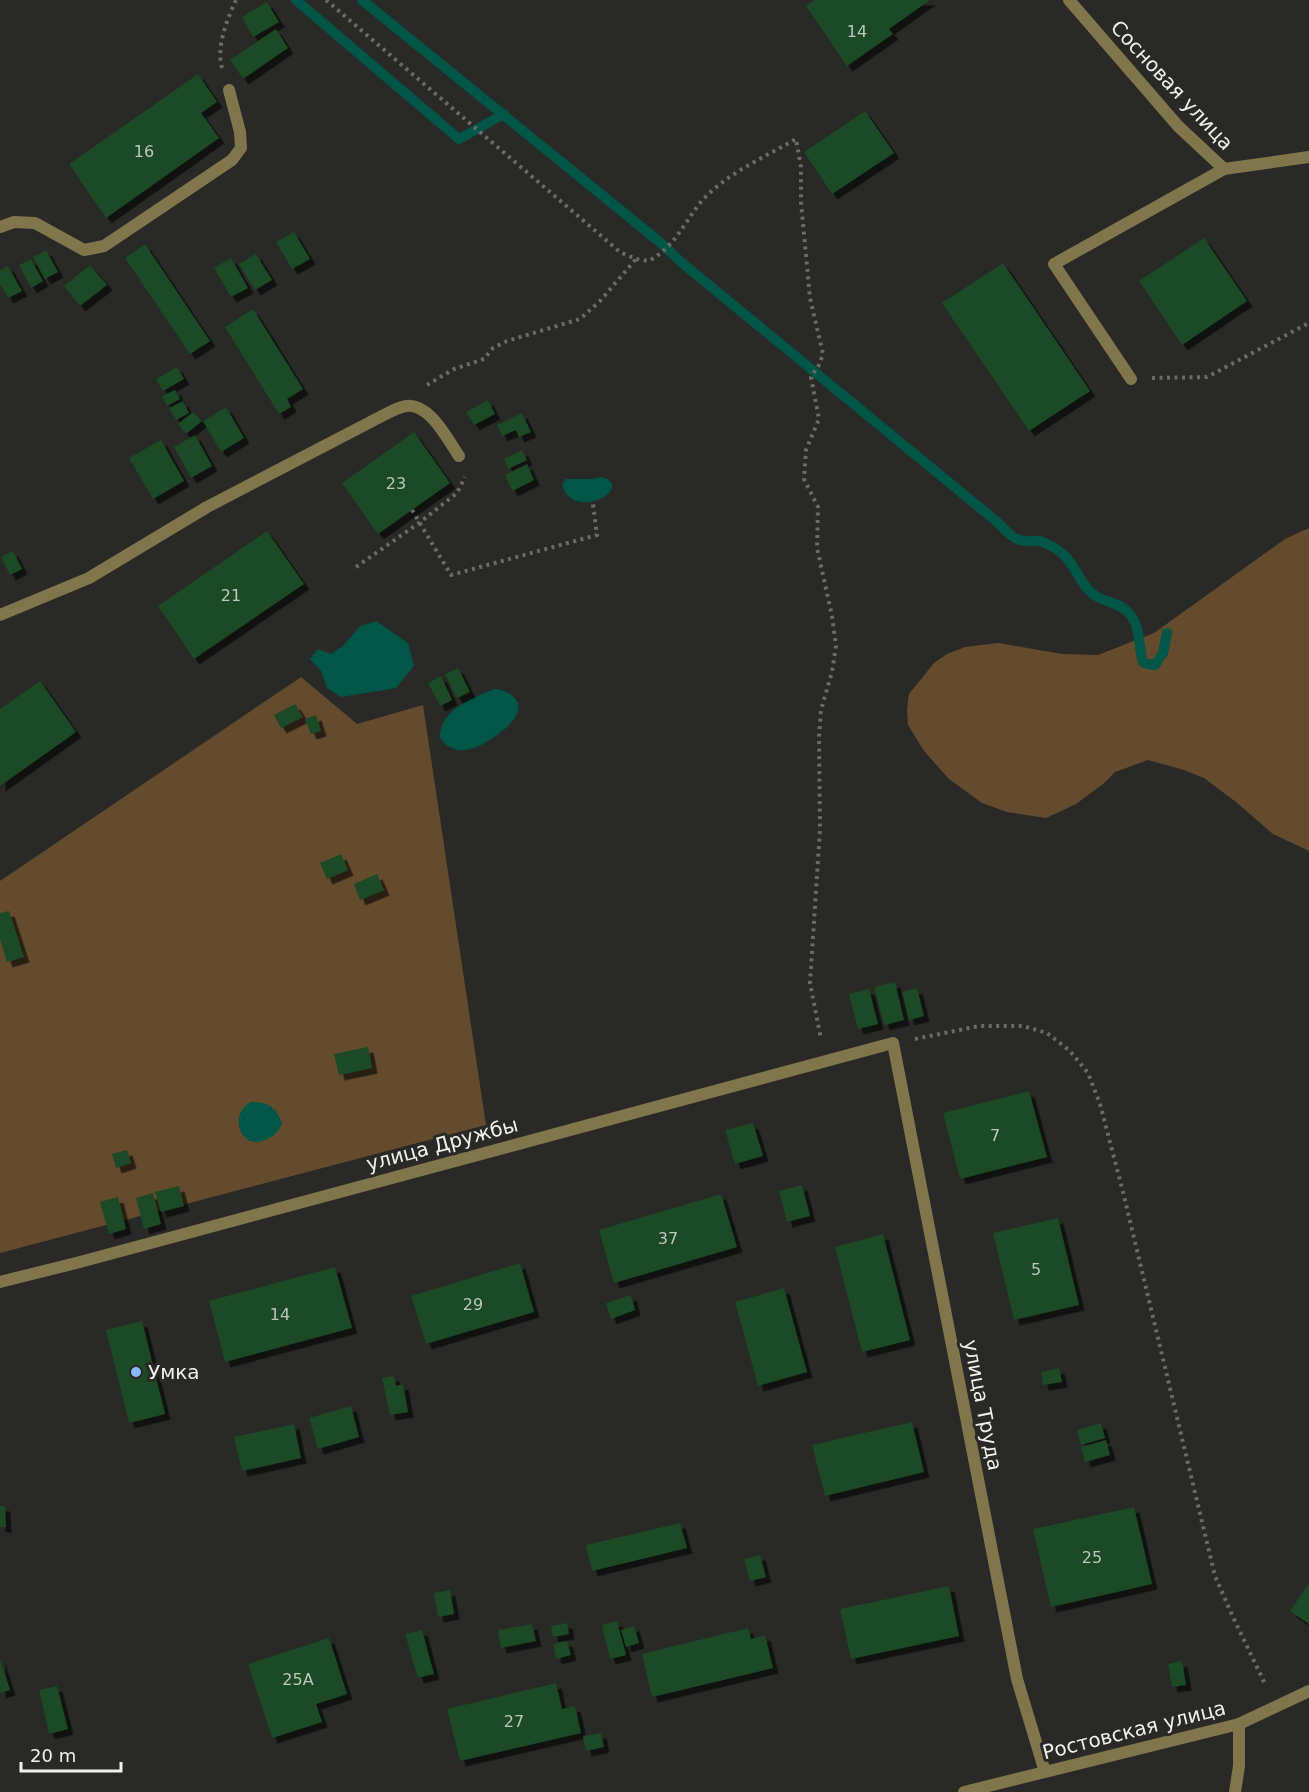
<svg xmlns="http://www.w3.org/2000/svg" width="1309" height="1792" font-family="'DejaVu Sans',sans-serif">
	<style>
		.green { fill: #644b2d }
		.water { fill: #005647 }
		.lines { fill: none; stroke-linecap: round; stroke-linejoin: round }
		.stream { stroke: #005647; stroke-width: 10 }
		.building { fill: #1a4826; filter: url(#shadow) }
		.path { stroke: #6a6b68; stroke-width: 4; stroke-dasharray: 3 4.5; stroke-linecap: butt }
		.service { stroke: #7f764c; stroke-width: 12 }
		.minor { stroke: #7f764c; stroke-width: 12 }
		.poi-dot { fill: #87bbfb; stroke: #292a27; stroke-width: 2 }
		.labels { text-anchor: middle; dominant-baseline: central; stroke-width: 6; stroke-linejoin: round; paint-order: stroke }
		.number-label { font-size: 16px; fill: #bac7bd }
		.street-label { font-size: 20px; fill: #f0f1ef; stroke: #292a27 }
		.poi-label { font-size: 20px; fill: #f0f1ef; stroke: #292a27; text-anchor: start }
	</style>
	<defs>
		<filter id="shadow"><feDropShadow dx="5.5" dy="5.5" stdDeviation="0" flood-color="#0009"/></filter>
	</defs>
	<rect width="100%" height="100%" fill="#292a27"/>
	<path class="green" d="M1309 528V851L1273 834 1236 802 1204 778 1184 770 1148 760 1115 772 1103 784 1076 804 1046 818 1007 812 982 803 949 779 924 751 908 725 907 709 909 694 934 663 947 654 965 647 998 643 1062 654 1098 655 1154 633 1285 539Z
		M301 677 357 724 423 705 486 1125 0 1253V881Z"/>
	<path class="water" d="M601 477C609 478 617 485 609 493 596 506 567 507 562 485L566 479H593Z
		M376 621 408 643 414 666 396 688 341 697 327 688 321 671 310 659 318 649 331 654 343 646 360 626Z
		M494 689C504 689 522 697 518 711 514 723 503 731 493 738 476 749 455 759 440 738 440 709 471 699 494 689Z
		M251 1102C268 1102 276 1107 282 1123 279 1132 274 1136 265 1140 240 1151 228 1114 251 1102Z"/>
	<g class="lines">
		<path class="stream" d="M296 0 459 139 504 114
			M362 0 661 243 681 262 996 521C1005 529 1012 540 1025 541 1031 542 1038 539 1043 542 1052 546 1064 553 1069 561 1078 572 1082 586 1093 594 1104 603 1120 602 1129 613 1141 627 1138 646 1143 662L1147 664 1155 665 1163 653 1167 633"/>
	</g>
	<path class="building" d="M814 0H930L889 29 893 34 847 66 806 6Z
		M267 2 279 22 253 37 242 17Z
		M276 29 288 48 243 79 230 60Z
		M198 74 217 102 201 113 219 138 106 218 69 164Z
		M865 111 894 153 832 194 804 152Z
		M294 232 310 259 292 269 276 242Z
		M1204 238 1247 301 1182 345 1139 281Z
		M145 244 210 341 190 354 125 258Z
		M46 250 58 272 45 279 33 257Z
		M256 254 272 280 255 290 239 264Z
		M231 258 248 288 231 297 214 268Z
		M31 259 43 281 31 288 19 265Z
		M1003 263 1090 391 1029 431 942 303Z
		M90 265 107 285 80 306 64 286Z
		M8 266 22 291 8 298 0 284V270Z
		M253 309 303 389 287 399 291 407 279 414 225 327Z
		M177 367 184 379 163 391 156 379Z
		M175 390 180 399 167 406 162 396Z
		M488 400 495 414 474 425 466 412Z
		M183 401 189 413 176 420 169 408Z
		M226 407 244 438 221 452 203 421Z
		M193 412 202 421 186 434 178 424Z
		M522 413 531 432 519 437 516 430 502 436 497 425Z
		M414 432 450 483 378 534 342 483Z
		M195 435 212 466 191 478 174 447Z
		M161 440 184 481 153 499 129 458Z
		M522 450 527 460 508 469 504 459Z
		M527 464 534 480 512 491 505 475Z
		M267 531 304 584 194 659 158 606Z
		M13 551 22 569 10 575 1 557Z
		M458 668 470 692 457 698 445 674Z
		M441 676 452 700 440 706 428 683Z
		M40 681 76 732 0 786V709Z
		M295 704 303 717 281 728 274 715Z
		M316 715 321 731 311 734 305 719Z
		M341 854 348 870 327 879 320 863Z
		M377 874 384 890 360 900 354 884Z
		M9 911 24 957 7 962 0 939V913Z
		M895 982 904 1020 884 1025 874 987Z
		M917 988 924 1016 909 1020 902 992Z
		M869 989 878 1024 858 1029 849 994Z
		M368 1047 372 1068 339 1075 334 1054Z
		M1029 1091 1047 1157 960 1179 943 1113Z
		M753 1123 763 1156 735 1164 725 1130Z
		M127 1150 131 1163 116 1168 112 1154Z
		M802 1185 810 1216 787 1222 779 1191Z
		M179 1186 184 1206 161 1212 155 1192Z
		M153 1193 161 1224 144 1229 136 1198Z
		M721 1194 737 1247 614 1283 599 1230Z
		M118 1197 126 1229 109 1234 100 1202Z
		M1058 1218 1079 1305 1014 1320 993 1233Z
		M883 1234 910 1340 862 1352 835 1247Z
		M520 1263 534 1312 426 1344 411 1296Z
		M335 1267 352 1328 225 1362 209 1301Z
		M784 1288 807 1372 758 1386 735 1302Z
		M631 1295 635 1310 611 1319 606 1303Z
		M142 1321 165 1414 129 1423 106 1330Z
		M1059 1368 1062 1382 1043 1385 1041 1372Z
		M394 1376 396 1386 403 1384 408 1412 390 1415 382 1378Z
		M351 1406 359 1437 318 1449 309 1418Z
		M912 1422 924 1472 825 1496 812 1445Z
		M1101 1423 1105 1438 1081 1445 1077 1430Z
		M294 1424 301 1458 242 1471 234 1437Z
		M1106 1440 1110 1455 1085 1462 1081 1447Z
		M0 1506H5L6 1527H0Z
		M1134 1507 1152 1584 1051 1607 1033 1529Z
		M680 1523 687 1548 592 1571 586 1545Z
		M760 1555 766 1577 750 1581 744 1559Z
		M1309 1583V1624L1290 1611Z
		M949 1586 959 1636 851 1659 840 1609Z
		M450 1590 454 1614 438 1617 434 1593Z
		M617 1621 626 1655 610 1659 602 1625Z
		M567 1623 569 1634 553 1637 551 1626Z
		M532 1624 536 1641 501 1648 498 1630Z
		M634 1626 639 1643 626 1647 621 1630Z
		M748 1628 751 1639 765 1635 773 1668 652 1697 642 1654Z
		M422 1630 434 1674 418 1678 405 1634Z
		M329 1638 347 1694 316 1704 322 1722 272 1738 248 1664Z
		M567 1641 571 1655 556 1659 553 1644Z
		M0 1659 10 1690 0 1693Z
		M1182 1661 1186 1685 1172 1687 1168 1664Z
		M556 1683 562 1709 575 1706 581 1733 460 1761 447 1709Z
		M57 1686 68 1729 49 1734 39 1690Z
		M601 1733 604 1747 586 1751 583 1736Z"/>
	<g class="lines">
		<path class="path" d="M326 0 620 252 636 259 649 261C676 245 682 226 700 203 725 174 763 158 796 139L801 167V202L810 298 823 354 819 365 811 377 819 419 806 450 804 479 818 507 817 548 832 616 836 646 832 672 821 710 819 737 820 829 810 983 821 1039
			M222 68C216 46 227 20 236 0
			M1152 378 1207 377 1309 323
			M427 385 454 369 484 359 493 348 507 341 580 319 600 301 636 259
			M412 510 451 575 597 535 593 504
			M356 567 419 523 457 493 465 477
			M915 1039 979 1026H1023L1047 1033 1070 1051 1088 1073 1100 1104 1123 1192 1215 1576 1232 1615 1266 1686"/>
		<path class="service" d="M1131 379 1054 264 1224 169 1309 157
			M1235 1792 1239 1766V1724"/>
		<path class="minor" d="M1069 0 1178 126 1224 169
			M0 227 14 222 35 223 84 250 104 246 232 160 241 148 240 132 229 90
			M0 615 89 578 207 507 380 417C388 413 398 407 406 406 429 402 448 440 459 456
			M0 1282 80 1262 893 1043 1017 1679 1045 1772
			M964 1792 1239 1724 1309 1691"/>
	</g>
	<circle class="poi-dot" cx="136" cy="1372" r="6"/>
	<g class="labels">
		<g class="number-label">
			<text x="857" y="31">14</text>
			<text x="144" y="151">16</text>
			<text x="396" y="483">23</text>
			<text x="231" y="595">21</text>
			<text x="995" y="1135">7</text>
			<text x="668" y="1238">37</text>
			<text x="1036" y="1269">5</text>
			<text x="473" y="1304">29</text>
			<text x="280" y="1314">14</text>
			<text x="1092" y="1557">25</text>
			<text x="298" y="1679">25А</text>
			<text x="514" y="1721">27</text>
		</g>
		<g class="street-label">
			<text transform="translate(1172 85) rotate(47)">Сосновая улица</text>
			<text transform="translate(442 1144) rotate(-15)">улица Дружбы</text>
			<text transform="translate(983 1405) rotate(79)">улица Труда</text>
			<text transform="translate(1134 1730) rotate(-14)">Ростовская улица</text>
		</g>
		<g class="poi-label">
			<text x="148" y="1372">Умка</text>
		</g>
	</g>
	<path d="M21 1762v9h100v-9" fill="none" stroke="#f0f1ef" stroke-width="3"/>
	<text x="30" y="1762" font-size="18" fill="#f0f1ef" stroke="#292a27" stroke-width="4.5" paint-order="stroke">20 m</text>
</svg>
